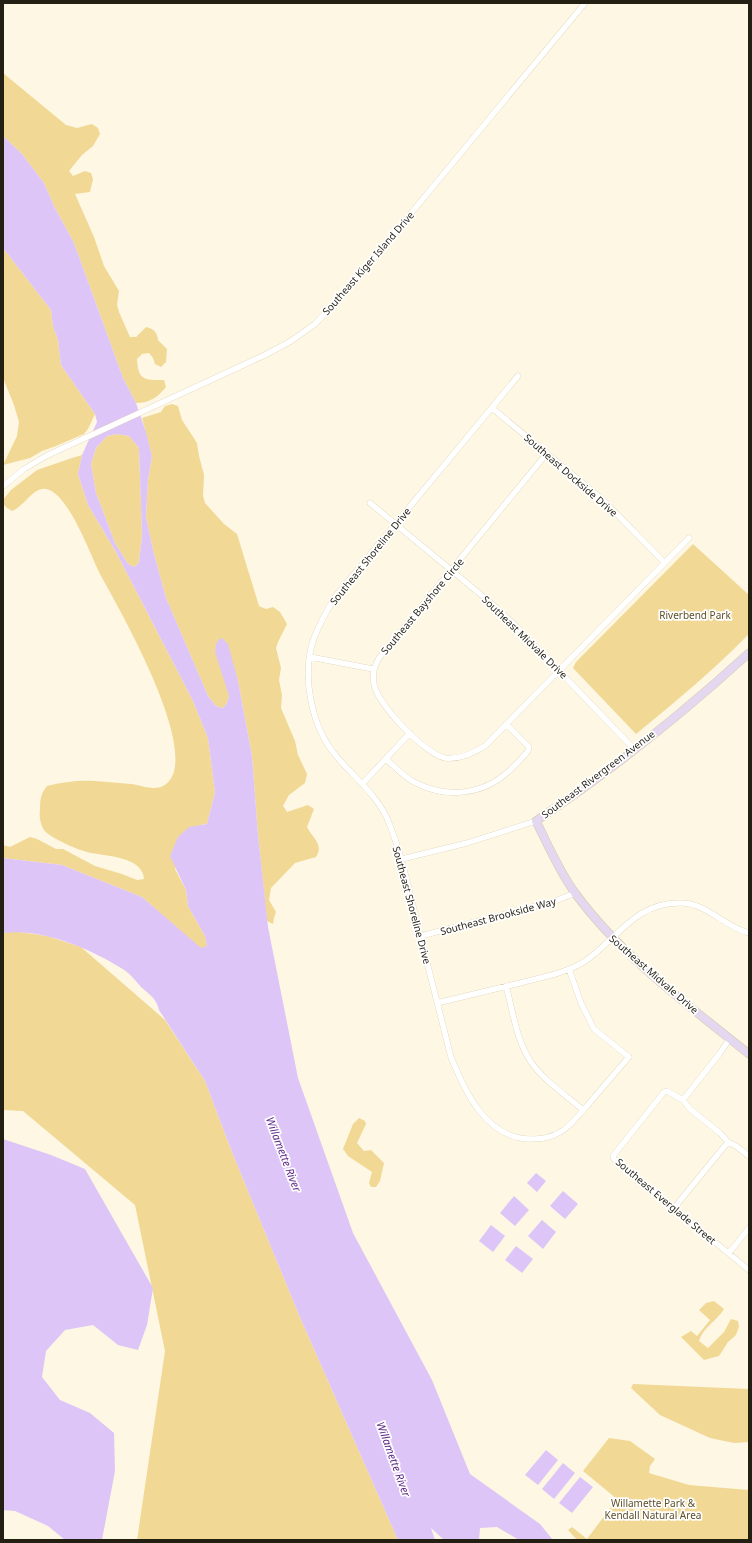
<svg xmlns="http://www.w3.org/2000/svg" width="752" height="1543" font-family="'Noto Sans',sans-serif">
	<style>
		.green { fill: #f1d995 }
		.water { fill: #dec5f8; fill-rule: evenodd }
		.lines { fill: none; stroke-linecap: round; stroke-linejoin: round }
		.street-casing { stroke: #d5caab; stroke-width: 6 }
		.secondary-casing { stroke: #d5caab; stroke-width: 9 }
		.street { stroke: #fff; stroke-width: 5.5 }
		.secondary { stroke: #e4d7f0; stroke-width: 8 }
		.labels { text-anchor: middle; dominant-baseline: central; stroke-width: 3.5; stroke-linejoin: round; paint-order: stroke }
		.street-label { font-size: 10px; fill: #231f13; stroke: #fff }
		.park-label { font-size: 10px; fill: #5d4f27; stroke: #fff }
		.water-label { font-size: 11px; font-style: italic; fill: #5f2887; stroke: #fff }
	</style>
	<rect width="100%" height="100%" fill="#fdf7e4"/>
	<path class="green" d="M3 73 66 125 77 128 92 124 98 128 100 134 93 146 82 155 69 171 73 176 85 171 91 173 93 179 90 192 75 194 94 237 104 266 119 291 117 305 119 312 130 337H136L146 327C154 329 157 332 158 340L167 349 166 362 161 367 155 364 153 358 149 353 142 354 137 359C138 381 145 380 164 380L166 387C158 397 150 403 136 403L123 378 74 243 54 206 44 183 22 154 3 136Z
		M3 248 51 310 53 326 58 340 61 365 95 414 88 429 84 434 56 446 42 451 30 458 3 465 17 436 19 422 14 405 3 378Z
		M172 404 178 406 182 420 197 443 199 456 204 475 203 496 205 503 224 524 237 534 259 606 266 609 273 607 280 612 287 624 278 642 276 648 281 668 279 680 282 695 281 708 295 741 298 755 307 774 305 783 289 795 283 806 287 812 308 805 314 809 307 827C313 839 324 844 316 857L295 863 271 888 269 900 276 912 274 918 273 924 267 921 258 835 252 756 238 681 229 696 227 703 223 708 216 706 208 696 166 598 153 550 146 517 148 480 152 456 142 418 161 412 165 406Z
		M117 434 129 436 139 448 142 535 139 563 134 567 128 564 115 543 96 493 91 464 96 448 107 436Z
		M82 455 78 474 88 505 116 552 193 701 208 738 215 792 207 824 201 825 175 869 186 890 188 906 205 936 207 946 201 949 142 897 62 865 3 858V845L10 847 30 837 37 839 56 849H63L95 866 122 874 137 880 144 879C143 857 107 856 91 853 80 851 50 838 44 830 40 824 39 815 40 809 40 800 41 793 47 786 62 782 79 780 95 781 107 782 119 783 131 784 141 785 153 791 163 786 208 762 118 607 101 576 91 557 69 493 46 489 33 487 24 507 12 511 7 508 3 506 3 500L11 490 37 470 72 458Z
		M693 544 749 595V634C714 670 675 702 636 734L573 668 576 662Z
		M13 931 47 936 81 947 165 1020 205 1081 232 1152 299 1315 398 1540H137L165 1351 135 1205 23 1111 3 1110V933Z
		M359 1118 365 1121 366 1124 357 1143 364 1151 371 1150 384 1163 380 1181 376 1187H371L369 1183 372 1172 348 1156 343 1149 353 1124Z
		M714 1301 724 1309C717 1321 703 1327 699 1341L708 1348 724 1332 731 1319 738 1321 739 1327 736 1335 728 1342 719 1356 704 1360 681 1337 691 1331 697 1336 710 1320 699 1310 706 1303Z
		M633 1384 749 1389V1442L734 1443 710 1438 660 1415 631 1388Z
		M609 1438 630 1441 655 1459 650 1466 649 1473 689 1485 749 1490V1540H577L568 1530 572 1527 587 1539 617 1499 583 1471Z"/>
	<path class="water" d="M3 136 22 154 44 183 54 206 74 243 123 378 136 403 146 432 152 456 148 480 146 517 153 550 166 598 208 696 216 706 223 708 227 703 229 696 215 652 216 644 220 638 223 639 228 644 238 681 252 756 258 835 268 927 298 1078 353 1233 432 1380 470 1474 540 1524 553 1540H519L497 1527 480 1528 479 1540H444L431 1528 435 1540H398L299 1315 232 1152 205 1081 159 1010C156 998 150 995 141 987 135 980 129 972 121 968 89 948 41 928 3 933V858L62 865 142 897 201 948 207 946 205 936 188 906 186 890 170 856 178 837 189 827 207 824 215 792 208 738 193 701 116 552 88 505 78 474 82 455 97 422 95 414 61 365 58 340 53 326 51 310 3 248ZM117 434 129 436 139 448 142 535 139 563 134 567 128 564 115 543 96 493 91 464 96 448 107 436Z
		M3 1139 51 1155 85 1169 153 1288 147 1325 138 1350 118 1345 93 1325 65 1330 46 1351 42 1377 60 1400 90 1413 114 1433 115 1471 102 1540H65L48 1526 15 1511 3 1510Z
		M536 1173 546 1181 537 1192 527 1183Z
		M563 1191 578 1204 565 1219 550 1206Z
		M514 1196 529 1210 515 1226 500 1213Z
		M542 1220 556 1232 543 1249 528 1236Z
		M491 1225 505 1236 493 1252 479 1241Z
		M516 1246 533 1259 522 1273 505 1260Z
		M546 1450 558 1460 538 1485 525 1475Z
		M563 1463 575 1473 554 1499 542 1489Z
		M580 1477 593 1487 572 1513 559 1503Z"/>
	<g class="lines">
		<defs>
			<path id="street" d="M518 376 335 597C327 610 320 623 314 638 301 675 311 727 337 757 354 777 380 798 389 823 403 858 410 894 419 931 430 973 440 1015 451 1057 465 1092 486 1138 530 1139 542 1139 551 1138 562 1131 572 1125 579 1114 587 1106 601 1089 615 1073 629 1057L594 1029 581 1003 569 969
				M492 408 602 499 664 562
				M547 453 379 658C374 667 372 674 374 684 377 704 425 754 445 758 460 760 472 753 485 746L689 538
				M3 486 24 469 46 456 265 355 291 341 315 324 350 287 585 3
				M370 503 491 603 517 627 634 749
				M310 657 373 669
				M386 759C395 767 404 777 414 782 446 799 483 795 509 771 516 765 522 758 528 751L529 747 506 724
				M362 784 410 733
				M402 859 467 843 536 821
				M421 936 555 901 575 893
				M506 986C513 1011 516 1040 531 1062 544 1081 566 1095 583 1110
				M437 1003C465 996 492 990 520 983 542 977 569 973 588 959 619 936 637 902 681 903 707 903 724 927 749 933
				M683 1100 720 1053 730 1038
				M749 1156 736 1146 728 1142 720 1133 690 1109 683 1100 667 1091 664 1092 613 1156 614 1159 749 1270
				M674 1208 728 1142
				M729 1253 749 1228"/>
			<path id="secondary" d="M749 653C683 713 611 771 536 821 548 845 559 871 575 893 622 957 688 1005 749 1054"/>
		</defs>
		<use href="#street" class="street-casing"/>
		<use href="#secondary" class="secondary-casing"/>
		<use href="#street" class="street"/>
		<use href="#secondary" class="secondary"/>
	</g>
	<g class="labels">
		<g class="street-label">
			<text transform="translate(368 263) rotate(-49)">Southeast Kiger Island Drive</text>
			<text transform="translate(571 475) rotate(41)">Southeast Dockside Drive</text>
			<text transform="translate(370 556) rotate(-51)">Southeast Shoreline Drive</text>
			<text transform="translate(422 606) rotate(-50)">Southeast Bayshore Circle</text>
			<text transform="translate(525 637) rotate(44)">Southeast Midvale Drive</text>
			<text transform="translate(598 774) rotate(-37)">Southeast Rivergreen Avenue</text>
			<text transform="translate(412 905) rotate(75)">Southeast Shoreline Drive</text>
			<text transform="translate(498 916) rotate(-15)">Southeast Brookside Way</text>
			<text transform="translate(654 974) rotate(41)">Southeast Midvale Drive</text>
			<text transform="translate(666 1201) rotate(40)">Southeast Everglade Street</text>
		</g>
		<g class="park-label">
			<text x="695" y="615">Riverbend Park</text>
			<text x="653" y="1503">Willamette Park &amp;<tspan x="653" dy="12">Kendall Natural Area</tspan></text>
		</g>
		<g class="water-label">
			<text transform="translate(284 1154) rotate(69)">Willamette River</text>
			<text transform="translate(394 1459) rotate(70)">Willamette River</text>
		</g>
	</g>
	<rect width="752" height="1543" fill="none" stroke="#231f13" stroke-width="8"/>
</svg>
